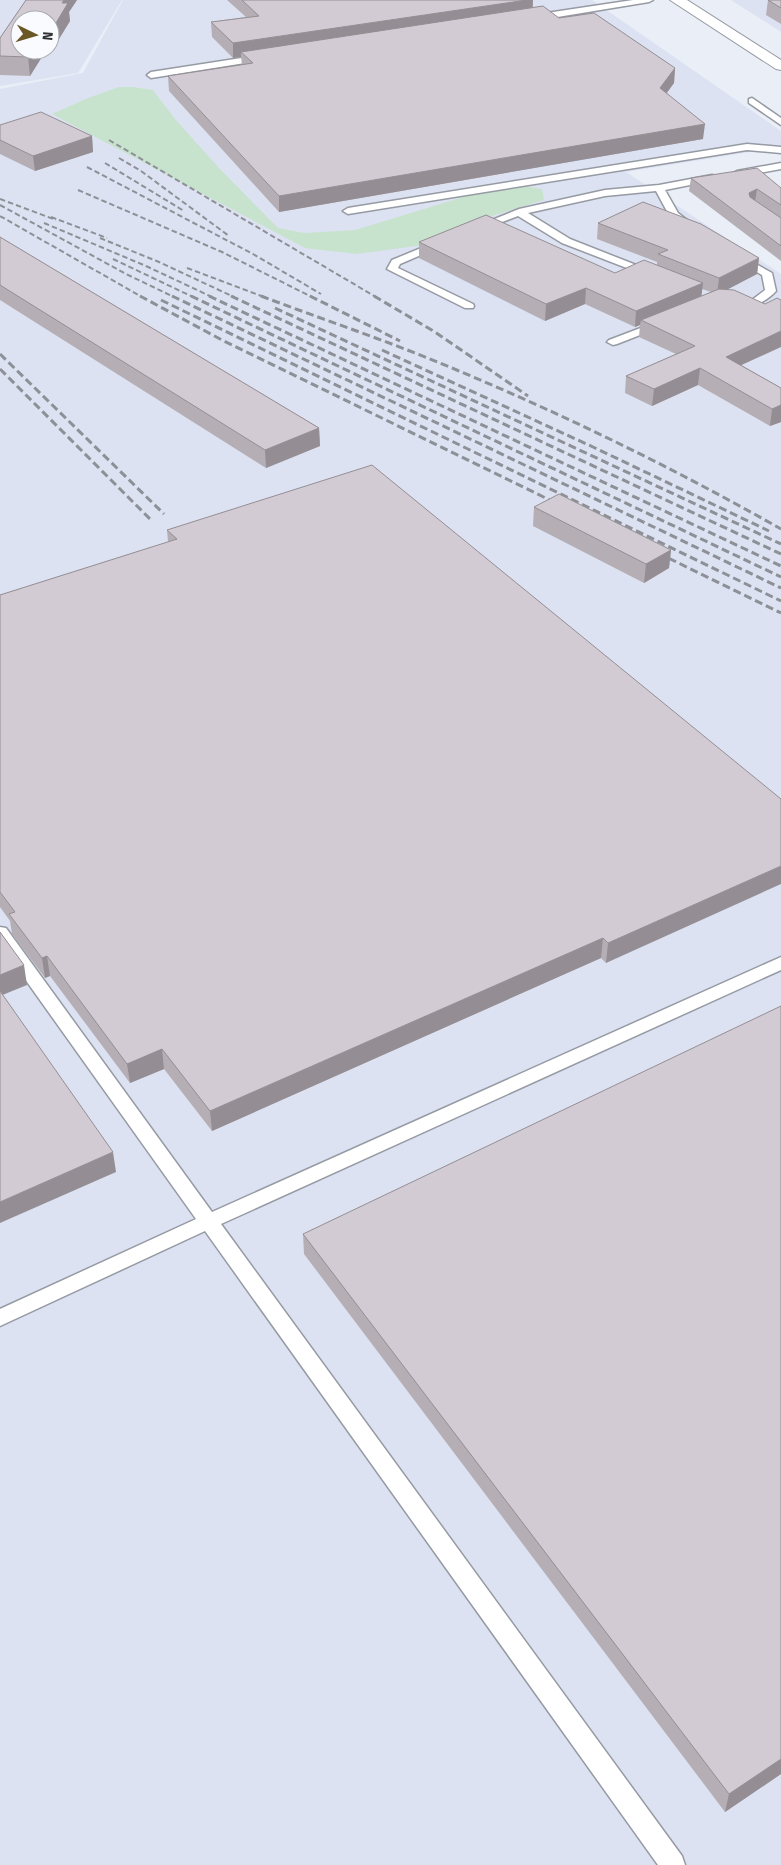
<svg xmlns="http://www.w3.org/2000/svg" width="781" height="1865" font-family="'Fira Sans Condensed',sans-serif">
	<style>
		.built { fill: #dce2f2; fill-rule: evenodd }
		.green { fill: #c8e3cd }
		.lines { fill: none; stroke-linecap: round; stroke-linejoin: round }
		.lane-casing { stroke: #969aa3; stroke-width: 3 }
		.secondary-casing { stroke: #969aa3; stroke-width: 2 }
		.lane { fill: #fff; fill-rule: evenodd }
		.secondary { fill: #fff; fill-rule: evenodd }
		.rail-far1 { stroke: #8d9096; stroke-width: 2; stroke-dasharray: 5.5 3; stroke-linecap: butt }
		.rail { stroke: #8d9096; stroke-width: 3; stroke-dasharray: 8 4; stroke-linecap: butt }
		.wall { fill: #b5afb5; fill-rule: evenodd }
		.shaded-wall { fill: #948e94 }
		.building { fill: #d3cbd3; stroke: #948e94 }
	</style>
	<rect width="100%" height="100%" fill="#eaeef7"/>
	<path class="built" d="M0 0H122L78 73 0 86ZM20 20H50V50H20Z
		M123 0H592L781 131V147L626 172 781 274V1865H0V89L83 73Z
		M731 0H781V32Z"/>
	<path class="green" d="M119 87H133L153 90 175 119 219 168 278 228 304 233 355 230 486 190 519 185 542 189 544 200 495 215 431 244 356 254 305 248 52 114 88 98Z"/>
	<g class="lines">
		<defs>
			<path id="lane" d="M633 0H653L649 2 533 21 529 18 533 15Z
				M261 55 265 58 264 60 151 78 147 75 151 72Z
				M752 98 781 118V125L749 103V99Z
				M747 144 781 147V153L747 150 348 214 343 211 348 208Z
				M781 163V169L737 177 732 174 737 171Z
				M712 175 715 176V180L665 190 678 213 696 227 691 230 670 217 656 191 605 196 528 213 570 239 654 272 655 274 654 276 650 277 562 243 518 216 481 230 477 231 472 228 519 209 605 190 659 185Z
				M438 241 443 244 442 246 400 264 398 268 473 304 474 306 473 308H465L387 269 392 260Z
				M738 254 772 273 776 291C766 302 745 314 732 302L737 299 752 300 765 290 762 275 734 259 733 257Z
				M659 321 665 324 663 326 617 344 613 345 607 342 609 340Z
				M0 927 6 928 212 1212 781 957V970L221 1224 682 1856 685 1865H658L205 1231 0 1326V1309L196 1219 0 944Z"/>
			<path id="secondary" d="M670 0H687L781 60V70L776 69Z"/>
		</defs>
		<use href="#lane" class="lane-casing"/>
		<use href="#secondary" class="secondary-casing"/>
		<use href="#lane" class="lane"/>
		<use href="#secondary" class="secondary"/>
		<path class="rail-far1" d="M109 140 376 297
			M119 158 141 171 229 236
			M105 163 184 211
			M87 167 253 254 321 294
			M78 190 222 252 312 297
			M0 199 56 220
			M0 205 126 274 174 297
			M0 216 142 297
			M51 217 107 238
			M44 223 146 266 212 297
			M100 238 159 262 234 297
			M113 259 193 297
			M187 268 264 297"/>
		<path class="rail" d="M140 296 222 340 562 506
			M172 296 781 588
			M191 296 781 577
			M209 296 781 566
			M231 296 781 554
			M261 296C327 321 394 343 459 371 569 417 677 470 781 529
			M310 296 400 341
			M374 296 435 332 528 396
			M161 300 781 601
			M275 308 781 544
			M382 350 593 447 769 531
			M0 354 164 514
			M0 369 150 519
			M658 553 781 613"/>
	</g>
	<path class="wall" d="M26 0H77L69 12 70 21 51 52H45L30 76 0 75V38ZM50 20V50H20Z
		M227 0H533V8L559 18 675 68 674 83 667 93 703 139 279 212 169 91 168 76 242 65 241 57 233 58 212 37 211 22 246 17Z
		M768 0H781V24L766 15Z
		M0 125 92 136 93 152 35 171 0 154Z
		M691 178 781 188V261L689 191Z
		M598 223 759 258 757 274 727 289 741 365 781 388V422L770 426 698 385 652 406 625 393 626 376 676 354 639 337 640 325 635 327 585 304 545 321 419 258V242L615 273 657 266V262L597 239ZM702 289 711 292 701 296Z
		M0 237 319 428 320 446 266 468 0 300Z
		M534 507 671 550 669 568 644 583 533 526Z
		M167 530 781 799 606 963 601 958 212 1131 164 1069 130 1083 50 976 45 978 12 934 10 921 0 907V595L168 542Z
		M303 1234 781 1774 725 1812 304 1254Z"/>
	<path class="shaded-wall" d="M64 0H77L69 12 70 21 51 52 50 33 62 3Z
		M527 0H533L532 13 241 52V57L233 58V43Z
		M33 50H45V52L30 76 28 57Z
		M675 68 674 83 659 103 660 88Z
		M705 124 703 139 279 212V196Z
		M92 136 93 152 35 171 33 156Z
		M757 189 755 202 747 206 749 193Z
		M759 258 757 274 717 295 719 278Z
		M703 283 701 300 641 320 640 325 635 327 636 311Z
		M586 288 585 304 545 321 546 304Z
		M781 331V347L724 373 726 357Z
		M700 368 698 385 652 406 654 389Z
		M781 405V422L770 426 772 409Z
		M319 428 320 446 266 468 265 450Z
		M671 550 669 568 644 583 646 564Z
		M781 866V884L606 963 608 943Z
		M603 938 601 958 212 1131 210 1111Z
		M47 956 50 976 45 978 42 958Z
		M24 965 27 985 0 996V975Z
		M162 1049 164 1069 130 1083 127 1064Z
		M113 1152 116 1172 0 1223V1202Z
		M781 1759V1774L725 1812 729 1794Z"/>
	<path class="building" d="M26 0H64L62 3H68L50 33V20H20V50H33L28 57 0 56V38Z
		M242 0H527L233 43 211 22 259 16Z
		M768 0H781V8Z
		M543 6 559 18 594 13 675 68 660 88 705 124 279 196 168 76 253 63 241 52Z
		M41 112 92 136 33 156 0 140V125Z
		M757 168 781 188V205L757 189 749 193 750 197 781 218V246L691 178Z
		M643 202 701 224 759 258 719 278 658 254 668 250 598 223Z
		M486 215 615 273 644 260 703 283 636 311 586 288 546 304 419 242Z
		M0 237 319 428 265 450 0 285Z
		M719 289 734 290 765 304 777 298 781 300V331L726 357 781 388V405L772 409 700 368 654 389 626 376 695 346 641 320Z
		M372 465 781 799V866L608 943 603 938 210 1111 162 1049 127 1064 47 956 42 958 9 914 15 912 0 892V595L177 539 167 530Z
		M559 494 671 550 646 564 534 507Z
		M0 932 24 965 0 975Z
		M0 991 113 1152 0 1202Z
		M781 1006V1759L729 1794 303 1234Z"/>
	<g transform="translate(35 35) rotate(95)"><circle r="24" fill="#f9fbff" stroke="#a9abae"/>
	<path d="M0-4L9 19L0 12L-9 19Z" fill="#6b5625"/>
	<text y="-8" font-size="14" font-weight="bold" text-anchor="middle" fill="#303235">N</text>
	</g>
</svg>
